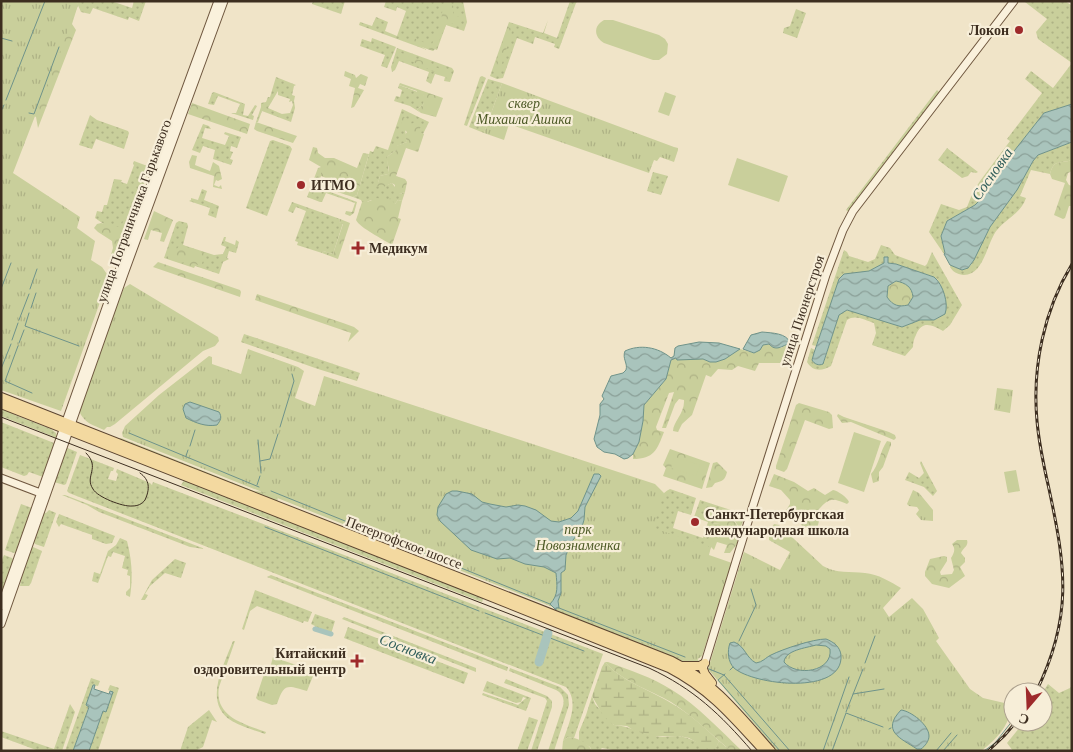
<svg xmlns="http://www.w3.org/2000/svg" width="1073" height="752" font-family="Georgia,serif">
	<style>
		.grass { fill: url(#grass-dots); fill-rule: evenodd }
		.forest { fill: url(#forest-crowns) }
		.wetland { fill: url(#wetland-marsh) }
		.park { fill: url(#park-tufts) }
		.garden { fill: #c9cf9b }
		.water { fill: url(#water-waves); stroke: #6f938a; fill-rule: evenodd }
		.lines { fill: none; stroke-linecap: round; stroke-linejoin: round }
		.stream { stroke: #6f938a; stroke-width: 1 }
		.canal { stroke: #a9c4bc; stroke-width: 5 }
		.river { stroke: #a9c4bc; stroke-width: 9 }
		.secondary-casing { stroke: #6f573f; stroke-width: 9 }
		.primary-casing { stroke: #5b4430; stroke-width: 10 }
		.secondary { stroke: #faf1dc; stroke-width: 7 }
		.primary { stroke: #f3d9a0; stroke-width: 8 }
		.tram { stroke: #3d2e20; stroke-width: 1 }
		.rail-casing { stroke: #3d2e20; stroke-width: 3 }
		.rail { stroke: #f7eed8; stroke-width: 1; stroke-dasharray: 4; stroke-linecap: butt }
		.poi-dot { fill: #9e2a2b; stroke: #f7eed8; stroke-width: 2 }
		.labels { text-anchor: middle; dominant-baseline: central; stroke-width: 4.5; stroke-linejoin: round; paint-order: stroke }
		.poi-label { font-size: 14px; font-weight: bold; fill: #3d2e20; stroke: #f7eed8; text-anchor: start }
		.park-label { font-size: 14px; font-style: italic; fill: #4d5a26; stroke: #f7eed8 }
		.street-label { font-size: 14px; fill: #3d2e20; stroke: #f7eed8 }
		.water-label { font-size: 15px; font-style: italic; fill: #2f5d5a; stroke: #f7eed8 }
	</style>
	<defs>
		<pattern id="grass-dots" width="8" height="8" patternUnits="userSpaceOnUse" patternTransform="scale(1.25)"><rect width="8" height="8" fill="#c9cf9b"/><path d="M2 2h.1M6 6h.1" fill="none" stroke="#aeb285" stroke-width="1.8" stroke-linecap="round"/></pattern>
		<pattern id="forest-crowns" width="20" height="18" patternUnits="userSpaceOnUse" patternTransform="scale(1.25)"><rect width="20" height="18" fill="#c9cf9b"/><path d="M2 6a3 3 0 1 1 6 0M12 15a3 3 0 1 1 6 0" fill="none" stroke="#aeb285"/></pattern>
		<pattern id="wetland-marsh" width="20" height="14" patternUnits="userSpaceOnUse" patternTransform="scale(1.25)"><rect width="20" height="14" fill="#c9cf9b"/><path d="M1 5h8M5 5V1M11 12h8M15 12V8" fill="none" stroke="#aeb285"/></pattern>
		<pattern id="park-tufts" width="24" height="20" patternUnits="userSpaceOnUse" patternTransform="scale(1.25)"><rect width="24" height="20" fill="#c9cf9b"/><path d="M3 7l-1-3M5 7V3M7 7l1-3M15 17l-1-3M17 17v-4M19 17l1-3" fill="none" stroke="#aeb285"/></pattern>
		<pattern id="water-waves" width="16" height="10" patternUnits="userSpaceOnUse" patternTransform="scale(1.25)"><rect width="16" height="10" fill="#a9c4bc"/><path d="M0 5q4-4 8 0t8 0" fill="none" stroke="#8ba098"/></pattern>
	</defs>
	<rect width="100%" height="100%" fill="#f0e4c8"/>
	<path class="grass" d="M76 1H111L132 8 134 1H146L139 21 129 17 128 20 93 8 90 14 81 12Z
		M313 1H345L341 14 312 4Z
		M386 1H463L467 22 464 31 446 25 437 50 410 40 427 50 359 25 360 22 372 26 376 17 388 22 385 31 397 36 406 11 397 7 396 11 384 7Z
		M570 1H578L576 3 559 49 554 47 555 44 535 37 533 44 517 38 503 78 497 79 490 76 509 22 543 33 548 20 544 33 557 38Z
		M1026 1H1065L1071 5 1072 4V104L1044 113 996 174 981 199 975 205 947 221 941 236 946 253 944 254 929 232 941 204 959 210 967 207 973 192 980 181 1010 141 1007 139 1042 93 1025 79 1031 71 1053 88 1072 63 1038 39 1036 32 1047 19 1025 2Z
		M796 9 806 13 797 38 783 33 784 28 790 26Z
		M372 38 396 47 387 68 381 66 385 55 360 46 362 39 371 42Z
		M397 48 452 68 454 71 450 82 444 81 445 77 435 74 431 84 426 81 429 72 399 61 395 70 392 72 391 67Z
		M482 76 486 78 467 126 464 125 480 77Z
		M276 77 296 85 294 86 292 95 295 96 294 101 295 108 291 122 262 111 258 122H256L261 107V103L266 102 268 97H270ZM278 91V95L290 99 289 102 292 101 293 105 290 113 282 114 268 108Z
		M488 79 502 83 484 133 469 127Z
		M399 85 423 94 425 99 423 105 417 109 421 113 410 106 394 101 396 96 400 97 402 90 398 88Z
		M937 90 940 93 849 212 846 210Z
		M214 92 245 104 243 115 248 116 255 105 257 106 252 115 254 116 253 120 231 113H236L240 104 218 96 214 105 208 104 212 93Z
		M402 109 429 122 423 134 405 129 407 142 397 146 396 150 387 157 389 173 388 174 380 176 378 183 387 185 392 183 400 194 405 192 402 201 398 200 395 204 371 200 367 202H362L361 200 353 197 357 195 370 151 373 152 376 146 388 150Z
		M90 115 97 120 128 131 129 133 124 149 96 139 92 149 79 145Z
		M203 124 209 126 211 129 205 128 202 138 225 145 229 136 224 134 225 132 241 137 237 148 231 146 230 151 233 152 230 159 233 160 231 165 213 159 215 150 203 146 200 153 192 150Z
		M273 140 290 146 292 149 267 216 246 208 270 141Z
		M1072 142V160C1059 164 1054 159 1050 174L1031 170 1020 196 1026 198C1021 213 1007 218 997 230 987 242 984 276 963 275 957 274 953 272 950 267L951 265 959 269 968 268 971 265 990 227 1017 190 1033 161 1038 155Z
		M947 148 978 172 976 173 971 172 968 176 962 178 938 160Z
		M134 161 150 167 124 238 95 218 97 211 102 212 104 205H107L114 179 122 180 121 182 127 184 134 165 133 164Z
		M321 167V176L317 187 357 202 354 213 350 216 345 214 346 211 352 212 355 203 326 193 322 202H320L307 197 318 168Z
		M653 172 668 176 661 195 647 191Z
		M202 189 207 191 204 200 219 206 216 218 208 215 210 208 189 201 191 200V198L198 200Z
		M292 202 340 219 339 222 343 223 333 254 323 251 322 253 297 245 298 242 295 241 306 211 296 207 293 213 288 211Z
		M179 221 187 223 188 226 183 245 214 255 223 254 226 247 221 245 224 237H226L225 241 235 245 236 240 239 242 236 253 229 251 227 258 229 259 223 262 219 274 195 266 194 268 164 258 176 223Z
		M881 245 890 248 895 255 925 266 927 264 932 252 962 305 950 325 943 331C932 325 922 320 916 335 914 339 913 342 913 347L905 356 872 345 876 333 874 323C865 320 855 314 847 320L831 366C822 371 813 372 807 362L811 348 815 350 812 360 824 362 839 315C844 310 847 310 853 311L902 327 920 320H934L939 318 946 304 938 280 934 277 896 264 888 263 884 257V263L869 271 841 276 816 346 812 345 844 250 847 252 849 256 868 262 875 259Z
		M244 334 360 373 357 381 318 369 241 342Z
		M1 407 15 415 51 429 56 433 57 438 1 416Z
		M1 422 54 443 43 477 29 472 27 475 24 476 1 467Z
		M121 438 254 491 277 493 278 504 118 439Z
		M65 447 77 452 66 484 64 485 54 482Z
		M80 455 114 468 113 471H111L108 479 116 481 118 474 116 472 117 469 150 483 152 485 153 482 603 654 574 738 568 737 563 741C568 725 580 702 566 687L69 493 67 491Z
		M921 461 937 491 933 496 924 487 905 480 909 472 919 478 924 473 920 463Z
		M185 479 484 597 482 602 181 485Z
		M670 489 696 498 691 515 678 511 673 528 703 538 708 522 694 517 700 500 737 512 738 519 743 521 740 529 733 518 720 523 712 524 711 547 708 555 638 576C642 549 642 504 670 489Z
		M62 495H65L205 549 190 547 99 512 87 505Z
		M21 504 32 508 17 552 14 553 5 550Z
		M49 510 56 513 44 547 35 544 33 541 43 512 46 513Z
		M59 514 115 536 112 543 106 544 92 539V535L61 524 59 527 56 522Z
		M120 538 127 541C132 560 133 577 130 597L126 595V592L130 588V576L127 575 128 570 122 568 125 556 113 552 111 557 108 556 98 583 92 581 94 572 100 574 108 551 116 545Z
		M33 547 42 551 31 583 29 586H20L22 573 30 549Z
		M4 555 12 558 14 560 1 597V562Z
		M175 559 186 563 181 578 165 573 150 586 145 594 148 595 145 600H141L152 580Z
		M271 575 508 667 507 671 267 577Z
		M255 590 312 612 308 622 304 621 303 623 257 606 250 611 244 630 242 629Z
		M556 608 693 654 700 662 699 664 694 665 648 649 554 613Z
		M315 614 335 621 331 634 315 628V626L311 624Z
		M344 617 476 668V672L342 619Z
		M348 627 468 673 464 684 344 638Z
		M233 641H235L219 687C214 717 244 724 266 732L265 734C254 730 242 727 232 721 202 703 224 665 233 641Z
		M510 668 560 687 568 695 569 705 554 751H548L563 706C565 699 562 693 556 690L509 671Z
		M91 678 100 681 98 686 93 685 86 705 89 706 73 751H65Z
		M506 679 547 696 552 701V707L537 751H531L547 701 545 698 504 683Z
		M487 681 531 698 526 711 482 695 483 693 518 705 526 698 523 697 521 702 516 703 483 691Z
		M1048 684 1059 693 1070 688 1072 685V751H1013L1007 743 1024 722H1043V692Z
		M110 685 119 688 98 751H89L103 711H106L112 692 108 690Z
		M592 696 595 704 614 725C628 726 638 732 651 735 660 738 669 736 678 736 690 737 703 746 715 749L719 741 731 751H618L602 748 599 751H592L590 747 579 740V732L586 715Z
		M70 704 75 712 62 751H39L1 737V731L54 749Z
		M209 710 217 722 212 720 203 747 195 751H180L188 727Z
		M529 717 538 720 527 751H517Z"/>
	<path class="forest" d="M76 1 78 5 72 24 76 30 38 128 36 117 27 112Z
		M448 1 454 7 453 14 461 18 462 21 454 24 447 23 436 48 433 51 410 43 409 40 411 38C418 38 423 44 432 44L441 22 443 5Z
		M511 27 512 31 499 73 496 76 493 71 507 29Z
		M399 52C410 57 419 61 430 62 435 70 444 68 451 73L450 79 448 80 444 74H439L407 59H400L397 55Z
		M345 71 355 75 356 78 361 74 368 77 365 86 360 84 358 88 364 90 354 107 351 108 355 88 349 86 351 79 344 76Z
		M400 83 443 98 436 117 421 113 417 109 423 105 424 99 423 95H417V91L399 85Z
		M192 103 250 124 247 134 188 114Z
		M400 115 408 119 411 124 415 122 421 125 419 132 424 134 418 152 406 148 396 176 405 179 407 182 405 192 400 194 394 192 395 185 392 183 381 188 377 186 380 176 388 174C391 169 386 163 387 157L396 150V146L407 142 405 135 407 132 402 128Z
		M256 122 297 136 293 143 257 131 254 129Z
		M313 147 317 148 318 153 325 158H334L357 168 363 153 369 154 357 195 353 197 325 188 328 179 321 176V167L309 160Z
		M192 155 197 156 195 165 210 171 213 162 219 166 222 179 218 181 216 180 214 185 219 187 221 185 222 189 213 187 214 176 190 168 189 162Z
		M1072 160V171L1068 173 1066 180 1069 185 1072 186V206H1069L1065 218 1063 219 1054 215 1065 183 1052 179 1050 174C1054 159 1059 164 1072 160Z
		M377 198 387 201 390 198 395 204 398 200 402 201 398 218 401 219 392 245C383 239 360 228 356 220L362 202H367Z
		M133 200H136L138 204 124 238C118 244 118 256 112 264L109 261 113 248 112 241 98 232 94 228 97 224 101 223 118 227 121 226Z
		M154 211 173 220 164 242 160 241 162 233 151 230 148 240 144 239Z
		M340 219 350 223 338 259 322 253 323 251 333 254 343 224 339 222Z
		M180 245H183L189 248H193L199 253 204 252 206 253 201 266 195 264 190 266 186 262 180 263 176 260 168 258 169 251H175Z
		M158 262 240 290 241 292 240 297 153 267Z
		M897 281C906 283 912 287 914 297L908 305C899 307 893 306 887 297L888 286Z
		M257 294 343 323 354 327 359 331 348 342 351 333 255 300Z
		M769 344 781 348 787 344 788 351 780 363H759L755 371 738 366 732 370 718 369 711 377 706 375 692 415 682 424 678 432 673 431C673 422 685 413 684 400L679 399 675 404 666 428H662L674 392 669 393 656 427 657 430 664 432C657 450 654 459 633 459V454L636 449 643 421 644 405 666 379 671 359H703L710 362 725 359 740 349 754 353 763 345Z
		M799 403 829 412 832 415 833 428 829 429 805 420 787 469 784 472 776 469V466L796 405Z
		M838 414 844 417 889 432 895 435 896 438 894 440 851 422 842 423 837 416Z
		M887 441 891 442V445L883 467 879 472V481L873 483 871 474C879 465 880 451 887 441Z
		M670 449 710 463 702 489 663 476 666 468 663 465Z
		M717 462 727 472C725 480 723 481 715 483L712 487 706 488 713 463Z
		M774 474 794 482 808 491 814 488 825 495 833 490C838 491 847 497 849 502L847 504C834 499 831 497 821 507 815 513 817 514 819 521L817 529 809 530 801 525 800 516 796 513 790 515 785 512 790 504V500L781 490 769 486Z
		M723 515C733 515 734 522 740 529L737 544 730 553H724L727 545 717 542 714 550 711 547 709 527 712 524 720 523V518Z
		M957 540H967C969 546 963 548 961 553L965 558V562L960 567 965 576 949 588 932 584 925 576V572L930 559 944 556 947 557V561L940 572 941 575 952 574 954 570 951 558C954 553 956 549 952 544Z
		M605 662H608C629 670 652 677 672 690 698 706 720 730 742 751H731C711 734 693 716 671 702 650 690 621 681 605 662Z
		M568 737C577 738 588 742 592 751H562L563 741Z"/>
	<path class="wetland" d="M605 662C621 681 650 690 671 703 689 713 704 727 719 741L715 750H710L689 738 679 736H652L633 730 627 726 614 725 604 717 592 696 602 667Z"/>
	<path class="park" d="M1 1H76L78 5 13 173 80 217 77 228 95 241 91 260 102 267 109 277 61 411 1 390Z
		M502 83 674 147 678 148V150L674 162 660 157 657 161 654 160 649 173 509 124 504 140 484 133Z
		M130 284 218 337 219 341 215 346 203 351 115 424 110 427H107L104 430C93 425 84 423 79 411L113 314 124 288Z
		M248 349 298 367 304 371 295 398 315 406 324 376 655 484 664 493 653 528 711 547 709 555 732 563 702 656C694 663 689 660 679 657L123 437 122 433 125 426 159 395 209 356 212 357V364L241 374Z
		M997 388 1013 390 1010 413 994 410Z
		M913 490 919 493 933 510V521L921 520 916 514 919 510 917 507 909 506 907 504Z
		M774 524 779 525 823 566C837 574 850 571 865 573 878 574 891 582 901 588L883 608 889 617 912 598 923 609 939 638 936 641 970 689 983 698 1013 705C1007 728 999 737 981 751H777L708 669 744 552 780 570 790 552 769 540V532Z
		M273 657 299 666 298 670 313 676 307 691C287 685 284 683 277 704L272 705 258 700 256 698 266 668H270Z"/>
	<path class="garden" d="M604 20H613L659 35 665 39 668 44 667 54 659 60H653L604 43C594 37 593 26 604 20Z
		M665 92 676 96 669 116 658 112Z
		M737 158 788 176 779 202 728 185Z
		M854 432 881 441 864 492 838 483Z
		M674 457 700 465 696 476 671 468Z
		M1016 470 1020 491 1008 493 1004 472Z"/>
	<path class="water" d="M1072 104V142L1038 155 1033 161 1017 190 990 227 974 260 968 268 962 270 950 265 944 254 945 253 941 236 947 221 975 205 981 199 996 174 1044 113Z
		M884 257H888V263L896 264 934 277C943 284 949 304 945 314L934 320H920L902 327 847 310 839 315 823 364C819 366 814 364 812 360L814 353 839 279 844 274 869 271 884 263ZM896 281C906 283 912 287 913 297L908 305C899 307 893 306 887 297L888 286Z
		M762 332C772 333 787 333 790 343 782 346 776 352 769 344L763 345 760 350 754 353 743 349 751 335Z
		M699 342 719 343 740 349 725 359 716 362H710L703 359 677 360 676 358 671 360 666 379 644 405 643 421 639 442 633 454 628 458 624 459 615 454 604 452 597 447 594 439 600 415V404L604 399 602 396 611 376 623 373 626 370C628 363 622 359 625 351 640 344 658 347 671 358L674 356 675 348 678 346Z
		M190 402 219 412C222 417 221 420 217 425 206 427 196 423 186 418L183 409 185 404Z
		M594 474H599L601 476 585 507 584 520 581 530 573 540 566 555 565 570 561 573V593L558 601 559 608H556V610L550 604C559 595 557 585 556 573L544 567 525 564 510 558 497 559 471 550 440 521 437 515 438 507 446 494 452 491H457L472 494 482 502 490 504 506 507 518 505 525 506 536 510 551 521 559 522 571 518 578 511Z
		M826 639C834 642 840 647 841 655 844 696 753 685 734 668 728 662 727 651 730 643L734 642C745 646 746 658 756 663 763 662 765 658 771 655 783 649 813 639 826 639ZM816 645 826 646 830 649C833 672 796 677 784 662 785 650 806 648 816 645Z
		M93 685H95L94 689 109 694 110 691 113 692 106 712 103 711 89 751H73L89 707 86 705Z
		M901 710C911 711 929 725 929 736 929 741 925 746 921 749H917C900 738 881 731 901 710Z"/>
	<g class="lines">
		<path class="stream" d="M1 38 12 41
			M6 100 45 1
			M1 111 4 105
			M29 113 34 114 59 47
			M1 289 11 263
			M30 289 37 269
			M31 308 36 293
			M29 313 25 326 79 346
			M19 320 29 294
			M12 340 18 323
			M19 343 24 330
			M18 346 5 381 32 393
			M1 369 11 344
			M280 427 294 381 292 374
			M129 433 259 487
			M258 440 261 473
			M190 446 195 430
			M186 456 188 450
			M260 461 270 459 278 434
			M257 485 260 476
			M271 491 550 604
			M265 527 479 611
			M559 608 685 657
			M485 613 584 651
			M739 641 756 605 751 589
			M865 663 875 636
			M709 669 724 675 790 751
			M730 670 733 667
			M725 674 718 680 780 751
			M853 694 884 689
			M846 712 863 669
			M889 729 891 728
			M823 751 849 677
			M832 751 846 713 883 727
			M936 751 951 733
			M943 751 957 735
			M984 751 995 743 1013 720"/>
		<path class="canal" d="M315 629 331 634"/>
		<path class="river" d="M539 662 548 633"/>
		<defs>
			<path id="secondary" d="M1 478 43 494
				M1 606 119 271 218 1
				M1 624 124 274 224 1
				M703 669 751 512 826 275 843 230 853 211 1014 1"/>
			<path id="primary" d="M1 397 672 661C713 681 741 717 771 751
				M1 404 459 584 669 668C711 690 733 717 764 751
				M683 666H700L705 663
				M703 669 705 674 712 683"/>
		</defs>
		<use href="#secondary" class="secondary-casing"/>
		<use href="#primary" class="primary-casing"/>
		<use href="#secondary" class="secondary"/>
		<use href="#primary" class="primary"/>
		<path class="tram" d="M1 417 649 668C694 689 720 714 752 751
			M86 453C101 468 84 476 93 489 97 497 123 507 132 506 138 506 142 504 145 500 150 489 150 480 140 473"/>
		<defs>
			<path id="rail" d="M1036 692C1073 617 1066 568 1049 489 1044 467 1039 444 1037 421 1032 367 1044 310 1072 264
				M988 751 1004 736 1016 722"/>
		</defs>
		<use href="#rail" class="rail-casing"/>
		<use href="#rail" class="rail"/>
	</g>
	<g class="poi-dot">
		<circle cx="1019" cy="30" r="5"/>
		<circle cx="301" cy="185" r="5"/>
		<path d="M355.5 240.5h5v5h5v5h-5v5h-5v-5h-5v-5h5z"/>
		<circle cx="695" cy="522" r="5"/>
		<path d="M354.5 653.5h5v5h5v5h-5v5h-5v-5h-5v-5h5z"/>
	</g>
	<g class="labels">
		<g class="poi-label">
			<text x="1009" y="30" text-anchor="end">Локон</text>
			<text x="311" y="185">ИТМО</text>
			<text x="369" y="248">Медикум</text>
			<text x="705" y="514">Санкт-Петербургская<tspan x="705" dy="16">международная школа</tspan></text>
			<text x="346" y="653" text-anchor="end">Китайский<tspan x="346" dy="16">оздоровительный центр</tspan></text>
		</g>
		<g class="park-label">
			<text x="524" y="103">сквер<tspan x="524" dy="16">Михаила Ашика</tspan></text>
			<text x="578" y="529">парк<tspan x="578" dy="16">Новознаменка</tspan></text>
		</g>
		<g class="street-label">
			<text transform="translate(134 211) rotate(-70)">улица Пограничника Гарькавого</text>
			<text transform="translate(802 311) rotate(-72)">улица Пионерстроя</text>
			<text transform="translate(404 543) rotate(21)">Петергофское шоссе</text>
		</g>
		<g class="water-label">
			<text transform="translate(992 174) rotate(-55)">Сосновка</text>
			<text transform="translate(408 649) rotate(21)">Сосновка</text>
		</g>
	</g>
	<rect width="1073" height="752" fill="none" stroke="#3d2e20" stroke-width="5"/>
	<g transform="translate(1028 707) rotate(199)"><circle r="24" fill="#f7eed8" stroke="#ada18e"/>
	<path d="M0-4L9 19L0 12L-9 19Z" fill="#9e2a2b"/>
	<text y="-8" font-size="14" font-weight="bold" text-anchor="middle" fill="#3d2e20">С</text>
	</g>
</svg>
